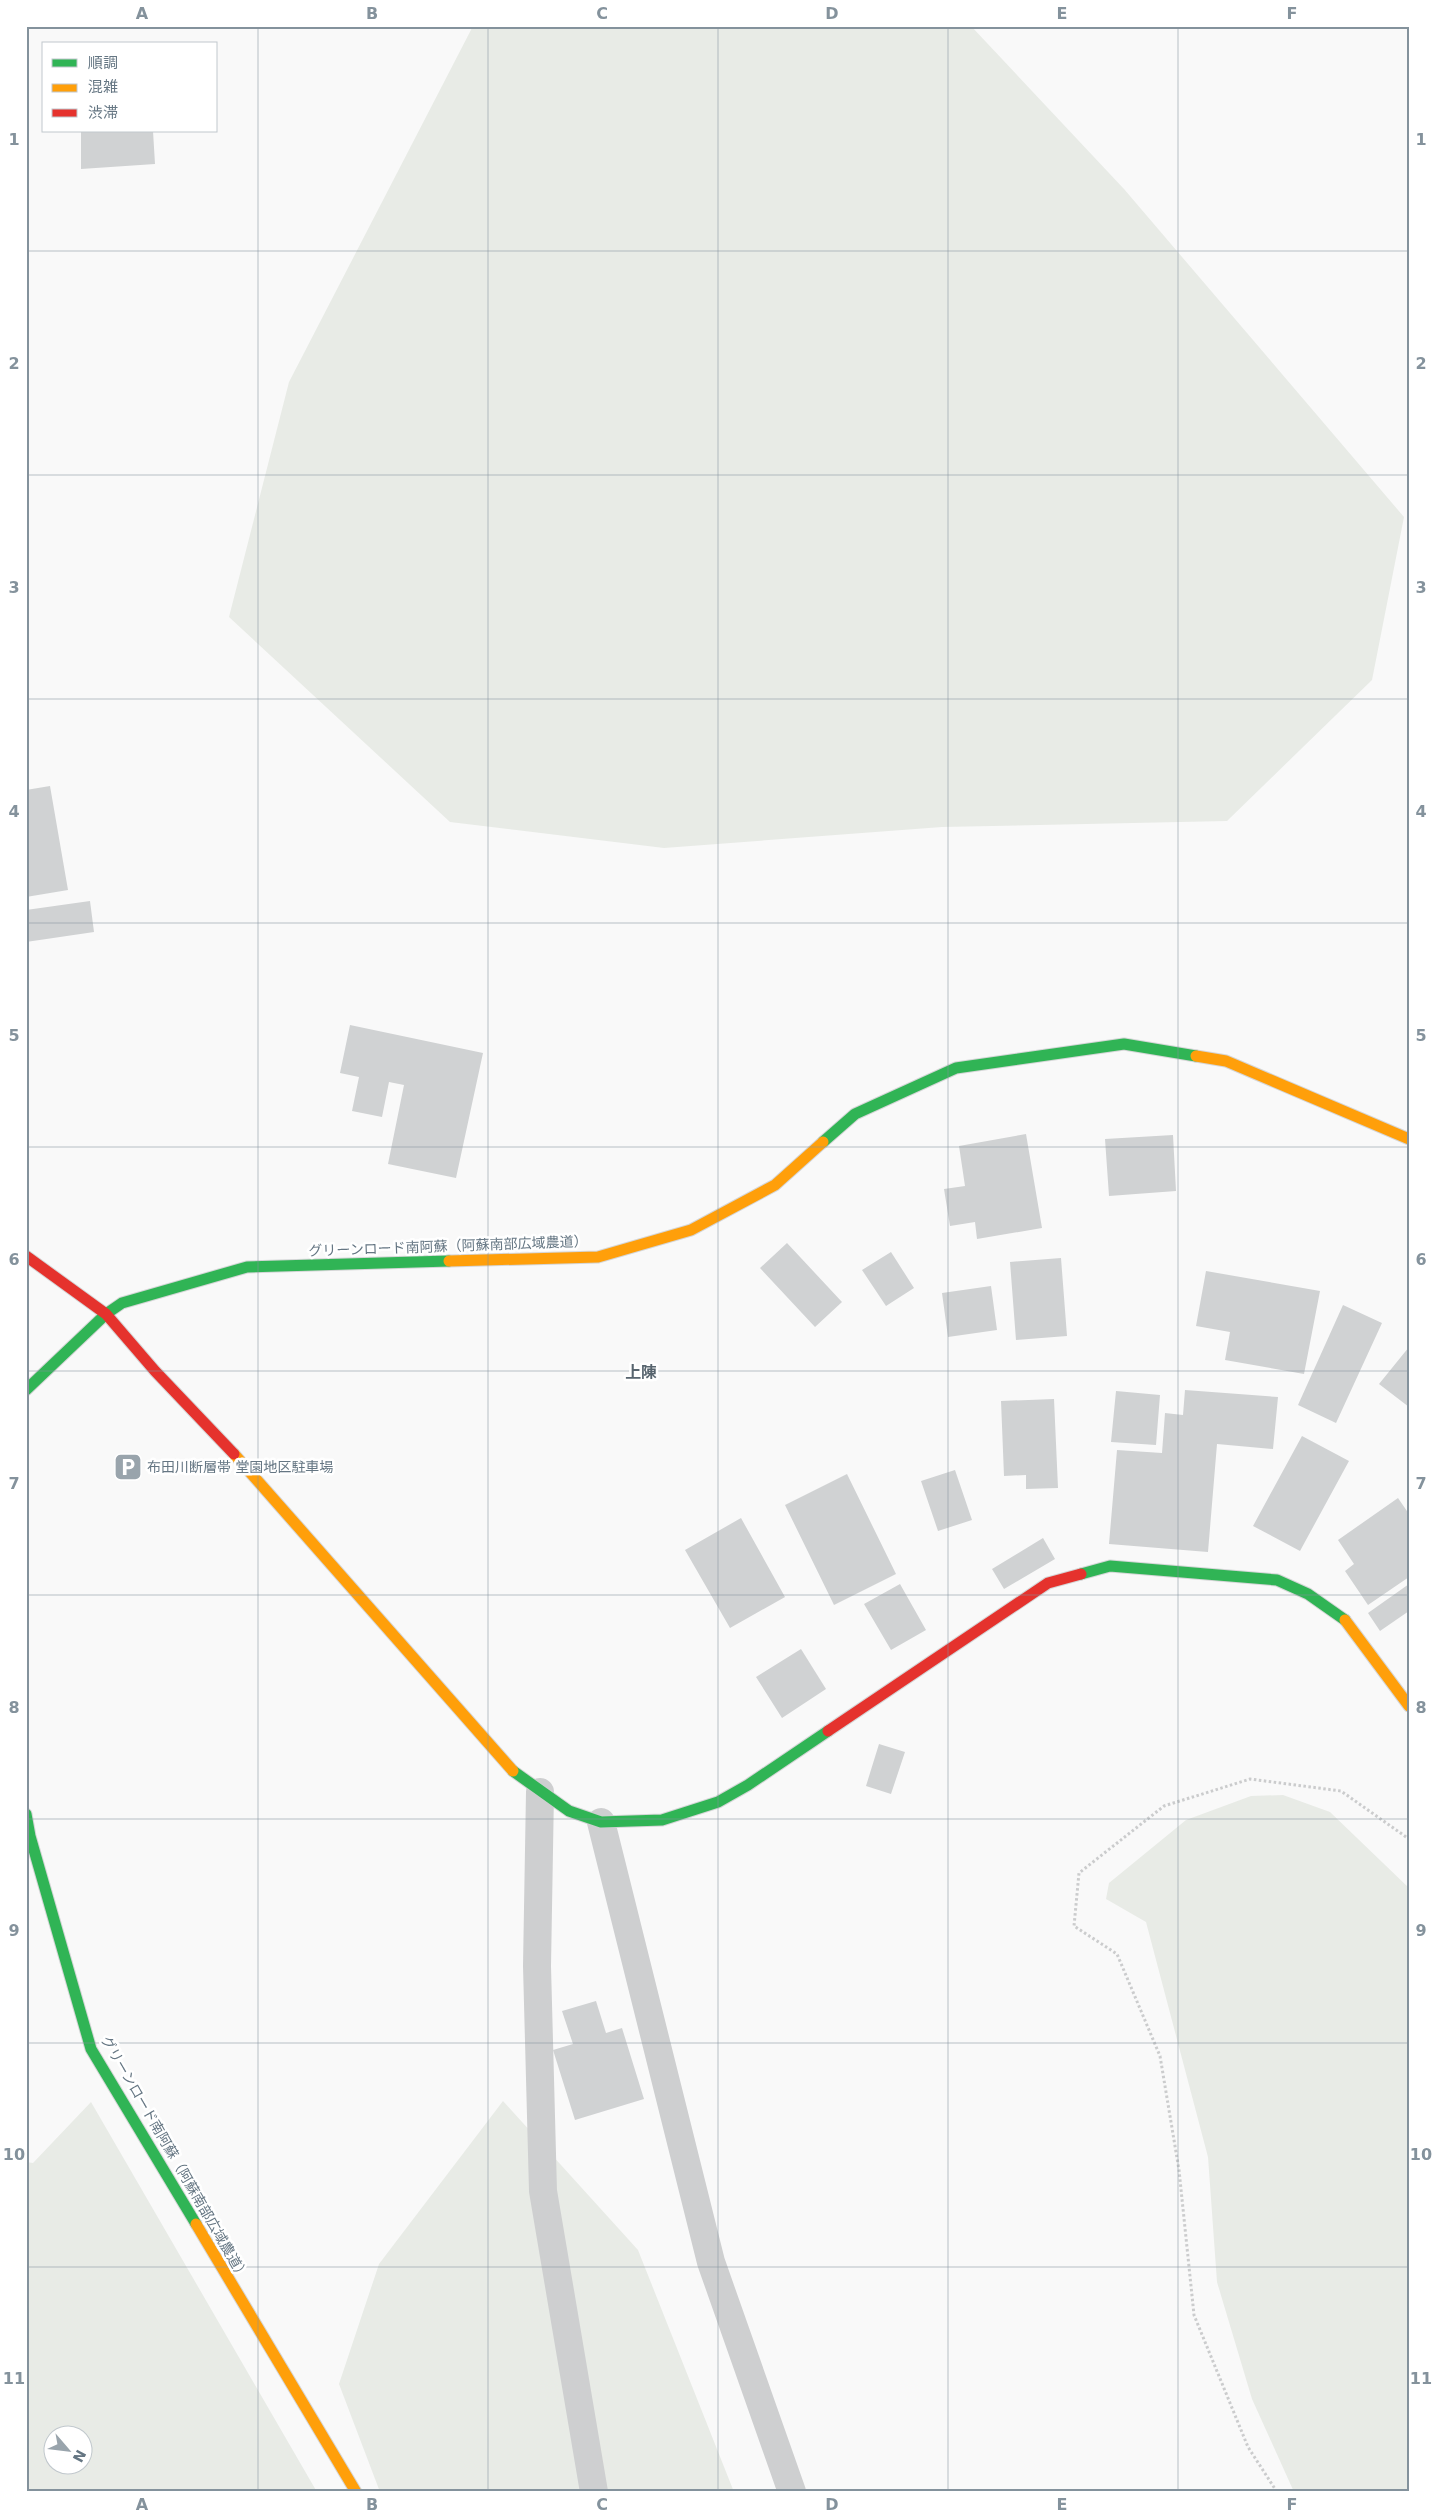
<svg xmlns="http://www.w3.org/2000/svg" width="1435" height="2518" font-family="'DejaVu Sans','Noto Sans JP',sans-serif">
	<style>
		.green { fill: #e8ebe6; fill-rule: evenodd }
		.building { fill: #d0d2d3 }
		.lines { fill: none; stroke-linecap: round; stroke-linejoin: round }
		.fast-casing { stroke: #d5d6d7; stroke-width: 13 }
		.slow-casing { stroke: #d5d6d7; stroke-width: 13 }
		.jam-casing { stroke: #d5d6d7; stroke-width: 13 }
		.path { stroke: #cbcccd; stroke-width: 3; stroke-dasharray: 2.5 2.5; stroke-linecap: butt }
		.street { stroke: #cecfd0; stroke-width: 28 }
		.fast { stroke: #30b455; stroke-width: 11 }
		.slow { stroke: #ff9f0a; stroke-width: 11 }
		.jam { stroke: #e5322d; stroke-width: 11 }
		.grid { fill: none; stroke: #84929c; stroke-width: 1; stroke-opacity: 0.55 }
		.labels { text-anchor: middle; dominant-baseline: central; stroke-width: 5; stroke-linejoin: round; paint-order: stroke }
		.street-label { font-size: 14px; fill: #657683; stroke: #fff }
		.poi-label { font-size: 14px; fill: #657683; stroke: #fff; text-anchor: start }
		.quarter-label { font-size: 16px; font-weight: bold; fill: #57646e; stroke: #fff }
		.neatline { fill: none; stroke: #84929c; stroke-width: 2 }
		.grid-label { font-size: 16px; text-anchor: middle; font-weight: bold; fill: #84929c }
	</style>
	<rect width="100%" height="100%" fill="#f9f9f9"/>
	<path class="green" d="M473 26H971L1124 189 1404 517 1372 680 1227 821 942 827 664 848 450 822 229 617 289 382Z
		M1283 1795 1330 1812 1409 1888V2492H1294L1252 2399 1217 2282 1208 2157 1146 1922 1106 1899 1109 1883 1186 1820 1251 1796Z
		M503 2101 638 2250 734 2492H380L339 2384 379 2264Z
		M91 2102 317 2492H26V2162L33 2163ZM52 2436H82V2466H52Z"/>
	<path class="building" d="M81 131H153L155 164 81 169Z
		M50 786 68 890 26 897V790Z
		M90 901 94 932 26 942V910Z
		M350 1025 483 1053 456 1178 388 1164 404 1085 389 1082 382 1117 352 1111 359 1077 340 1073Z
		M1026 1134 1042 1228 977 1239 975 1222 950 1226 944 1189 965 1186 959 1146Z
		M1173 1135 1176 1191 1109 1196 1105 1139Z
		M787 1243 842 1302 815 1327 760 1268Z
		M891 1252 914 1288 886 1306 862 1270Z
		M1061 1258 1067 1336 1016 1340 1010 1262Z
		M1206 1271 1320 1291 1304 1374 1225 1360 1230 1332 1196 1326Z
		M991 1286 997 1330 948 1337 942 1293Z
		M1343 1305 1382 1323 1336 1423 1298 1405Z
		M1409 1347V1407L1379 1384Z
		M1185 1390 1278 1397 1273 1449 1217 1444 1208 1552 1109 1544 1117 1450 1162 1453 1165 1413 1183 1415Z
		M1116 1391 1160 1395 1156 1445 1111 1442Z
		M1054 1399 1058 1488 1026 1489V1475L1004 1476 1001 1401Z
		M1302 1436 1349 1461 1300 1551 1253 1526Z
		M955 1470 972 1520 938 1531 921 1481Z
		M847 1474 896 1574 834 1605 785 1505Z
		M1398 1498 1409 1514V1577L1368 1605 1345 1571 1354 1564 1338 1540Z
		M741 1518 785 1597 730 1628 685 1550Z
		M1043 1538 1055 1559 1004 1589 992 1569Z
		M900 1584 926 1630 891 1650 864 1604Z
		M1409 1584V1611L1380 1631 1368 1613Z
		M801 1649 826 1689 782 1718 756 1677Z
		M879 1744 905 1752 891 1794 866 1786Z
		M596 2001 606 2033 622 2028 644 2099 575 2120 553 2050 573 2044 562 2011Z"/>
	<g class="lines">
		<defs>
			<path id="fast" d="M823 1142 855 1114 956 1068 1124 1044 1196 1056
				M26 1390 106 1314 122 1303 247 1267 449 1261
				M1081 1574 1110 1566 1277 1580 1308 1594 1345 1620
				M513 1771 569 1811 601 1822 662 1820 718 1802 748 1785 828 1731
				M26 1814 30 1836 91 2049 196 2224"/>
			<path id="slow" d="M1196 1056 1226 1061 1409 1139
				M449 1261 598 1257 691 1230 775 1185 823 1142
				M234 1454 513 1771
				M1345 1620 1409 1706
				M196 2224 356 2492"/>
			<path id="jam" d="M26 1256 106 1314 155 1371 234 1454
				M828 1731 1048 1583 1081 1574"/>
		</defs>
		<use href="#fast" class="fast-casing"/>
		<use href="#slow" class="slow-casing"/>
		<use href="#jam" class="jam-casing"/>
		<path class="path" d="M1277 2492 1248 2447 1194 2315 1179 2170 1160 2056 1117 1954 1074 1926 1079 1873 1164 1806 1250 1779 1341 1791 1409 1839"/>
		<path class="street" d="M540 1792 537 1966 543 2191 594 2492
			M601 1822 711 2262 792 2492"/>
		<use href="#fast" class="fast"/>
		<use href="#slow" class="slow"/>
		<use href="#jam" class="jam"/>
	</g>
	<path class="grid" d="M258 26V2492M488 26V2492M718 26V2492M948 26V2492M1178 26V2492M26 251H1409M26 475H1409M26 699H1409M26 923H1409M26 1147H1409M26 1371H1409M26 1595H1409M26 1819H1409M26 2043H1409M26 2267H1409"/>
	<defs>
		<symbol id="parking-square" viewBox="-11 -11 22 22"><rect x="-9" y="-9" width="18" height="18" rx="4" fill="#99a4ac" stroke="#fff"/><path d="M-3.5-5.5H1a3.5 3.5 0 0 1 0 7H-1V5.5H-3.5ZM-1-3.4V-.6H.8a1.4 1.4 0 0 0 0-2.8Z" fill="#fff"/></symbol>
	</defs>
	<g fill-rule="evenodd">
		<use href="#parking-square" x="112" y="1451" width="32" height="32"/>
	</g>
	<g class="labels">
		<g class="street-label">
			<text transform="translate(448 1246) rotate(-2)">グリーンロード南阿蘇（阿蘇南部広域農道）</text>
			<text transform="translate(175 2158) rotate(60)">グリーンロード南阿蘇（阿蘇南部広域農道）</text>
		</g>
		<g class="poi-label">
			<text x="147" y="1467">布田川断層帯 堂園地区駐車場</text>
		</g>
		<g class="quarter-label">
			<text x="641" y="1372">上陳</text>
		</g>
	</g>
	<rect width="1435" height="2518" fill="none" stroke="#ffffff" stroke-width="55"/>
	<rect x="42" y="42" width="175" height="90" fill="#ffffff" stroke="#c1c8cd"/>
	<rect x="52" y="59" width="25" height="8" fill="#30b455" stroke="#c1c8cd"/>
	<text x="88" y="68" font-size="15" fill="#657683">順調</text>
	<rect x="52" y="84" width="25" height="8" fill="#ff9f0a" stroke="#c1c8cd"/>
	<text x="88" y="92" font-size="15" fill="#657683">混雑</text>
	<rect x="52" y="109" width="25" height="8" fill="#e5322d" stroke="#c1c8cd"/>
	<text x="88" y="118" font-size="15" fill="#657683">渋滞</text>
	<g transform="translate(68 2450) rotate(118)"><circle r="24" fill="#ffffff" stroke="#c1c8cd"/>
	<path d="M0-4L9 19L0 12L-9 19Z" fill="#99a4ac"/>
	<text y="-8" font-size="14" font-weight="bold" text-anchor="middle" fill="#657683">N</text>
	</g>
	<rect x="28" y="28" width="1380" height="2462" class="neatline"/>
	<g class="grid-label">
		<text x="142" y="19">A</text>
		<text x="372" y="19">B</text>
		<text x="602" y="19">C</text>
		<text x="832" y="19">D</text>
		<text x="1062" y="19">E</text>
		<text x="1292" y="19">F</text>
		<text x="14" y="145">1</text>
		<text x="1421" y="145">1</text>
		<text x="14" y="369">2</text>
		<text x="1421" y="369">2</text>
		<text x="14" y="593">3</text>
		<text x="1421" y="593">3</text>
		<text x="14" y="817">4</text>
		<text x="1421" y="817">4</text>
		<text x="14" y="1041">5</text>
		<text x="1421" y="1041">5</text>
		<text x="14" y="1265">6</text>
		<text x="1421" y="1265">6</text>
		<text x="14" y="1489">7</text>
		<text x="1421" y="1489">7</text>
		<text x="14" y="1713">8</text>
		<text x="1421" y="1713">8</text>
		<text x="14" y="1936">9</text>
		<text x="1421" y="1936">9</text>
		<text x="14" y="2160">10</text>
		<text x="1421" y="2160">10</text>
		<text x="14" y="2384">11</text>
		<text x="1421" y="2384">11</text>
		<text x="142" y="2510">A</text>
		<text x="372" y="2510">B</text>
		<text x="602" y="2510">C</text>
		<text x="832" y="2510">D</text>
		<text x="1062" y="2510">E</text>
		<text x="1292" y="2510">F</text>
	</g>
</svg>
